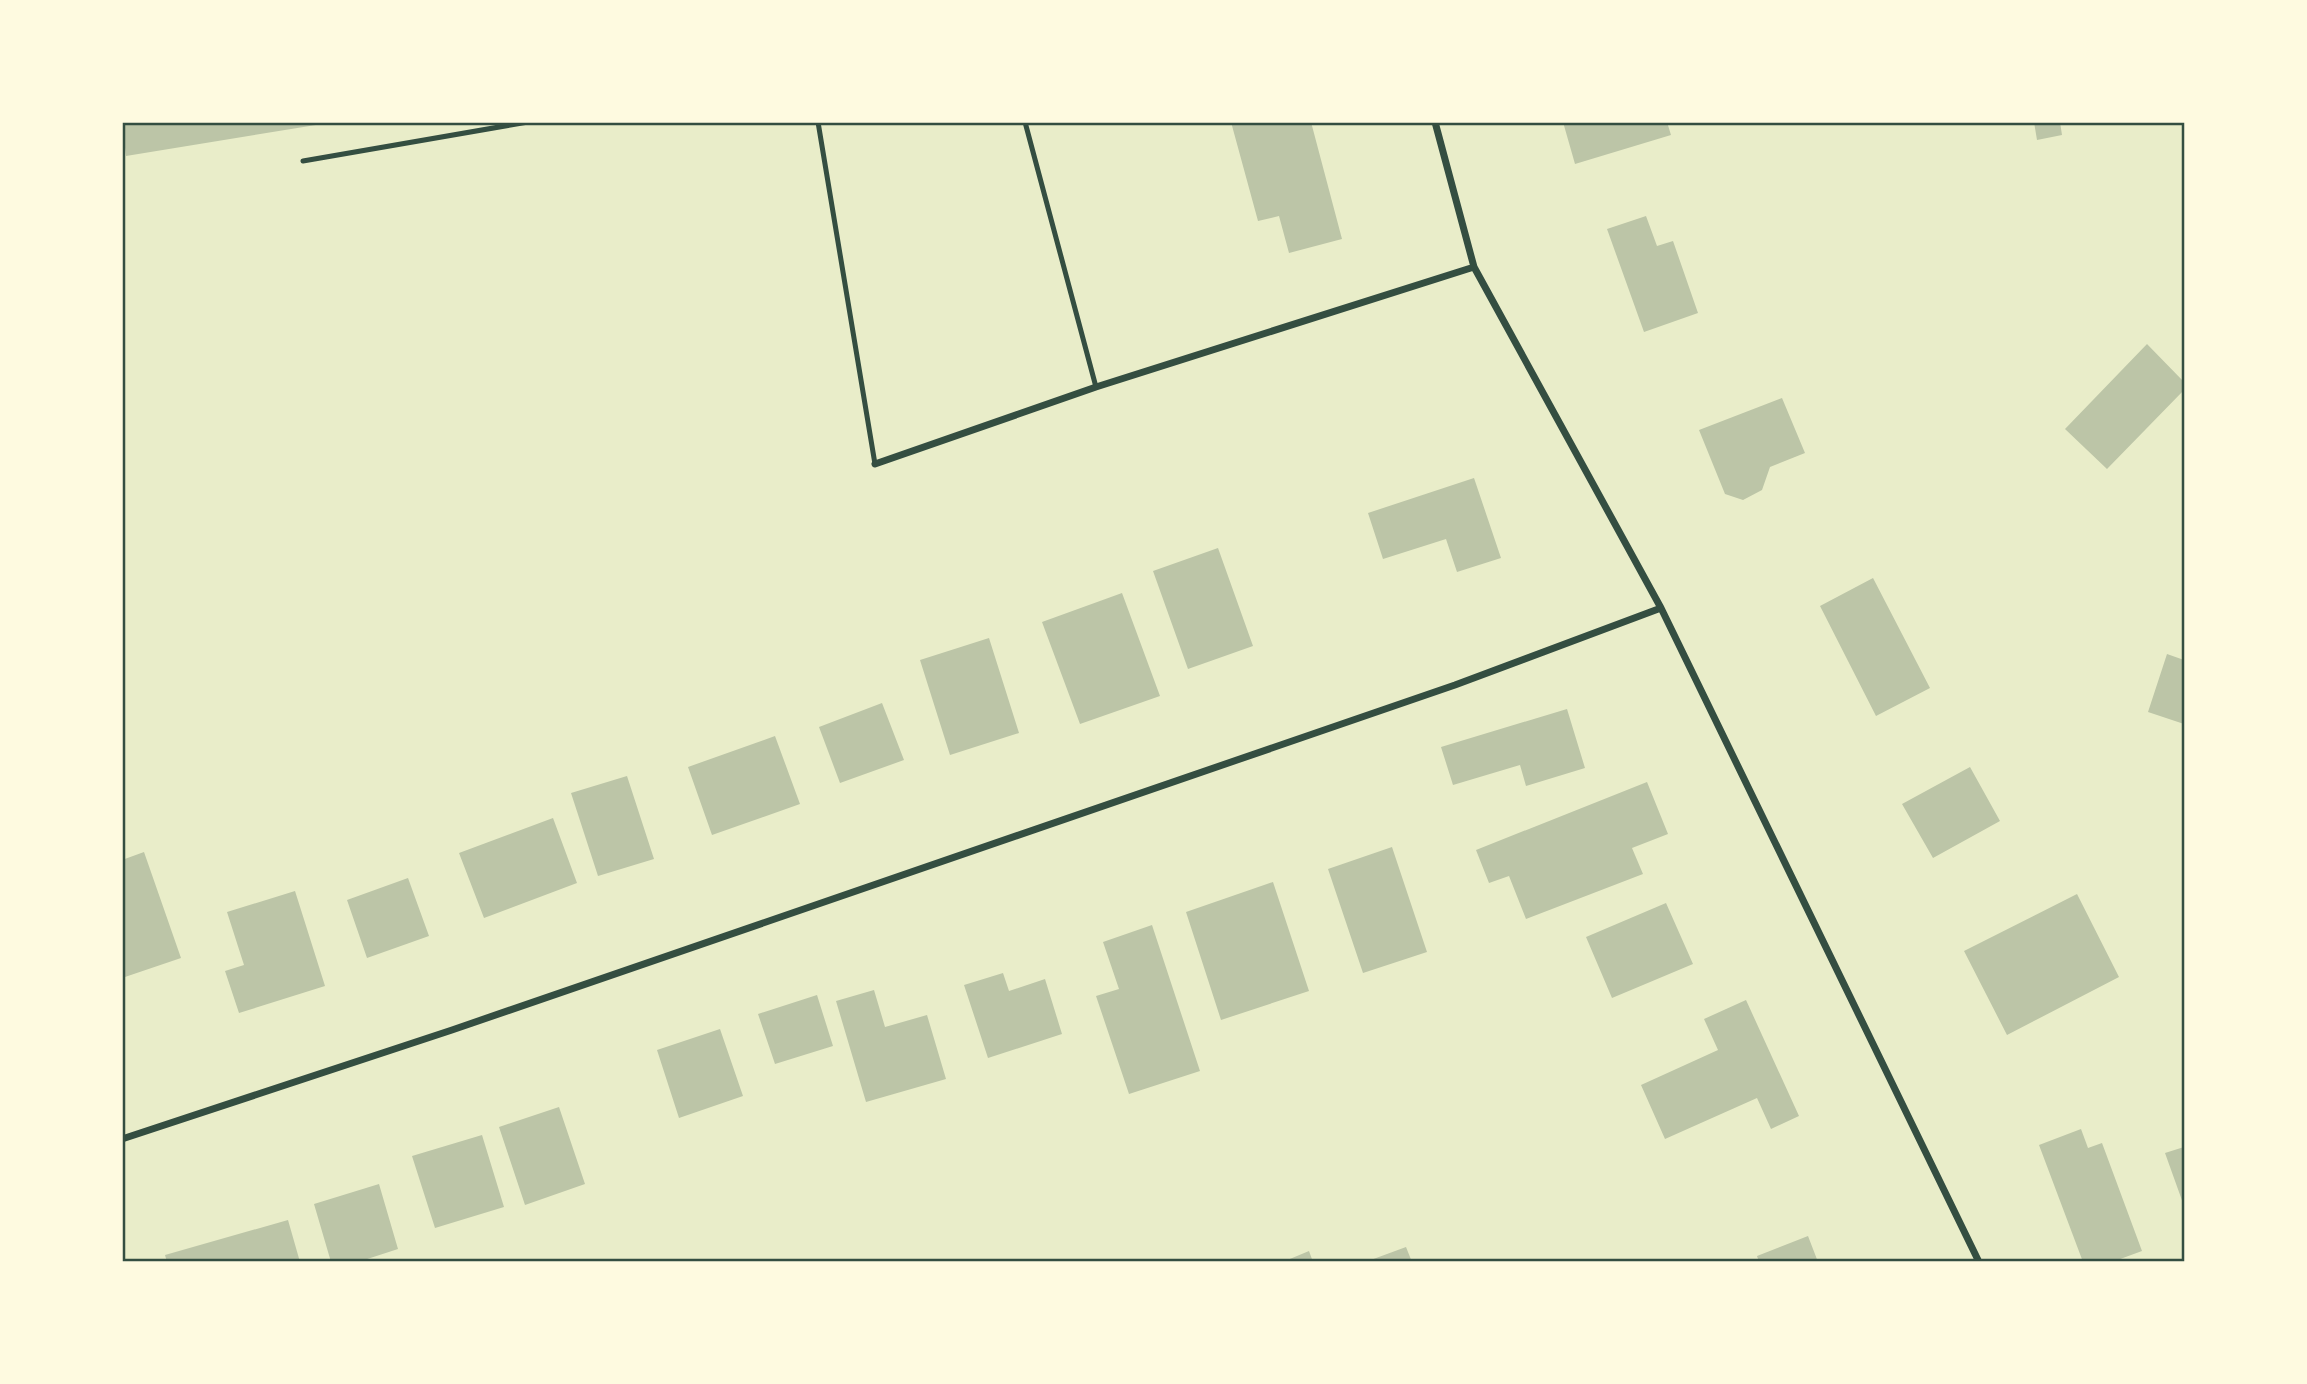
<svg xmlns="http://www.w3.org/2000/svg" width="2307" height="1384" font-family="'Fira Sans',sans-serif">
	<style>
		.building { fill: #bcc5a7 }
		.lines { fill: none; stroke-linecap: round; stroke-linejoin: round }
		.service { stroke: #344e41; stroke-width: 5 }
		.minor { stroke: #344e41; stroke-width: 7 }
		.neatline { fill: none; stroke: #344e41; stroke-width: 2.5 }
	</style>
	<rect width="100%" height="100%" fill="#e9edc9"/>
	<path class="building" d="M122 122H322V124L126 156Z
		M1231 122H1311L1342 239 1289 253 1279 216 1258 221Z
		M1563 122H1667L1671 135 1575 164Z
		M2034 122H2060L2062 135 2037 140Z
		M1646 216 1657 246 1673 241 1698 313 1644 332 1607 229Z
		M2147 344 2184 382V390L2107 469 2065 429Z
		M1782 398 1805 453 1770 467 1762 490 1743 500 1725 494 1699 430Z
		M1474 478 1501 558 1457 572 1446 539 1383 559 1368 513Z
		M1218 548 1253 646 1188 669 1153 571Z
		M1873 578 1930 688 1876 716 1820 606Z
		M1122 593 1160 696 1080 724 1042 622Z
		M989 638 1019 733 950 755 920 660Z
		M2167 654 2184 660V724L2148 712Z
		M882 703 904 760 840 783 819 727Z
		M1567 709 1585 768 1526 786 1520 765 1453 785 1441 747Z
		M775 736 800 804 712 835 688 767Z
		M1970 767 2000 821 1933 858 1902 804Z
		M627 776 654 859 598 876 571 793Z
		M1647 782 1668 834 1632 848 1643 874 1526 919 1509 876 1489 883 1476 850Z
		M553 818 577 883 484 918 459 853Z
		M1392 847 1427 952 1363 973 1328 869Z
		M144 852 181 958 122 978V860Z
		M408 878 429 936 367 958 347 900Z
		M1273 882 1309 991 1221 1020 1186 912Z
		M295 891 325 986 239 1013 225 971 244 965 227 912Z
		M2077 894 2119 977 2007 1035 1964 951Z
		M1666 903 1693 964 1612 998 1586 937Z
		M1152 925 1200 1071 1129 1094 1096 996 1119 989 1103 942Z
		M1003 973 1009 991 1045 979 1062 1034 988 1058 964 985Z
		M874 990 885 1027 927 1015 946 1079 866 1102 836 1001Z
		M817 995 833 1046 775 1064 758 1014Z
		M1746 1000 1799 1116 1771 1129 1757 1098 1665 1139 1641 1085 1718 1050 1704 1019Z
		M720 1029 743 1096 679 1118 657 1050Z
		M559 1107 585 1184 525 1205 499 1127Z
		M2081 1129 2088 1148 2102 1143 2142 1251 2112 1262H2083L2039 1145Z
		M482 1135 504 1207 435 1228 412 1156Z
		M2184 1147V1206L2165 1153Z
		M379 1184 398 1249 358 1262H331L314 1204Z
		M288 1220 300 1262H167L165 1255Z
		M1808 1236 1818 1262H1759L1757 1256Z
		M1406 1247 1412 1262H1368V1261Z
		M1309 1251 1313 1262H1285V1261Z"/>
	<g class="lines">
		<path class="service" d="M818 122 875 464
			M1025 122 1096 387
			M303 161 528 122"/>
		<path class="minor" d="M1435 122 1474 267 1661 608 1979 1262
			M875 464 1096 387 1474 267
			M122 1139 452 1030 1455 685 1661 608"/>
	</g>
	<rect width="2307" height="1384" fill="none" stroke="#fefae0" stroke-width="248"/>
	<rect x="124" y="124" width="2059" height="1136" class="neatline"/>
</svg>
